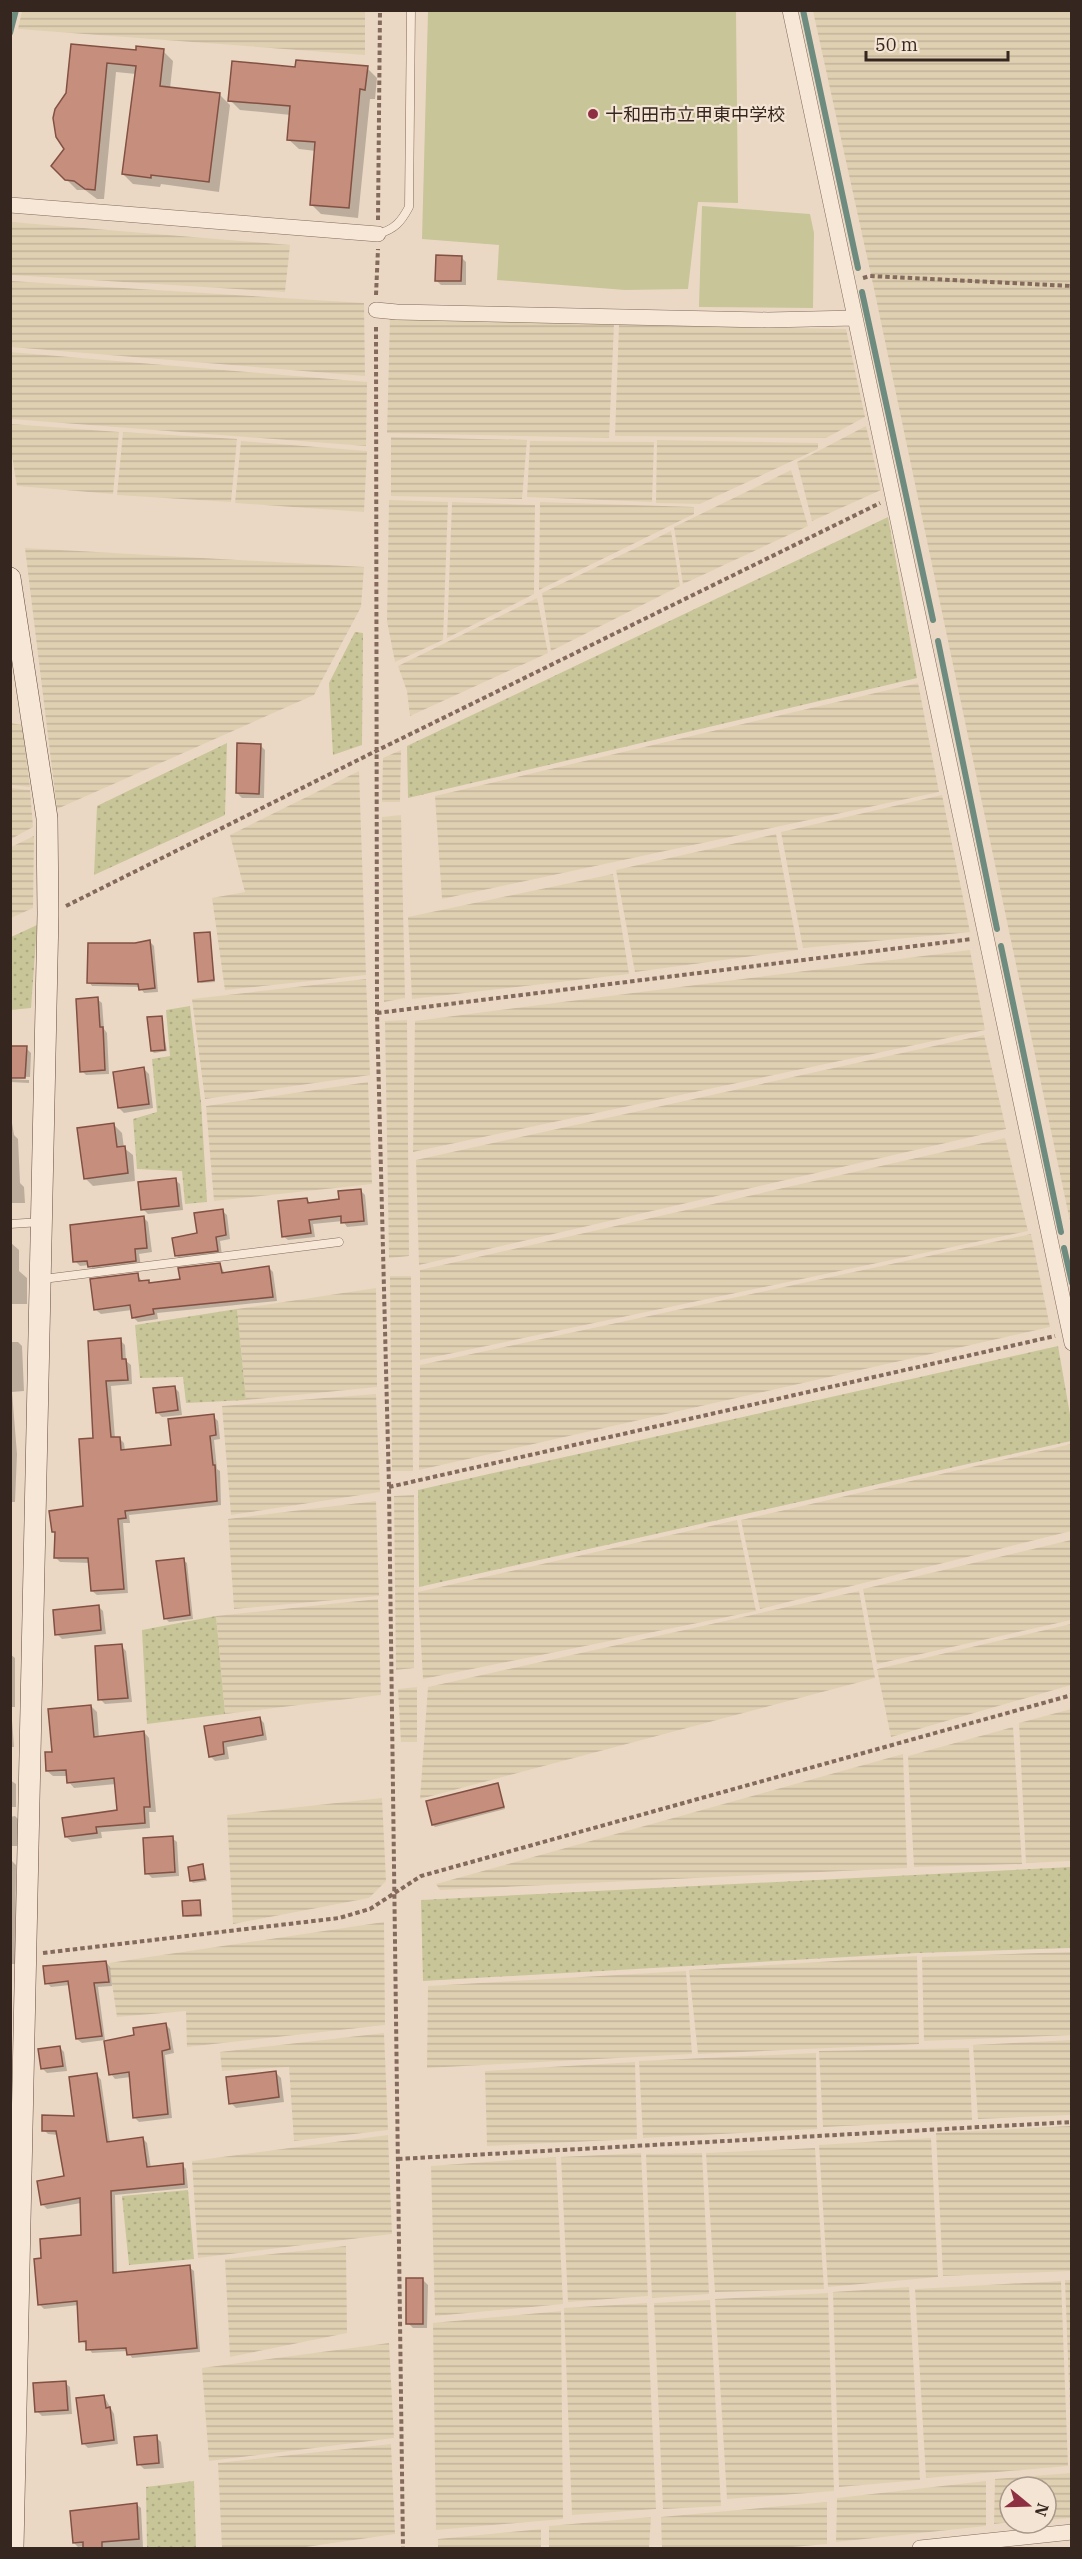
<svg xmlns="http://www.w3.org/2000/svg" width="1082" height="2559" font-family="'IBM Plex Serif','Noto Sans JP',serif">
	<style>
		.farmland { fill: url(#farmland-rules) }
		.grass { fill: url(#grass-dots) }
		.pitch { fill: #c8c599 }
		.shadow { fill: #0003 }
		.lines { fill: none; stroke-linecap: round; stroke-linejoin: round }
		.stream { stroke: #6d8c7f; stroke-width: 6 }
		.building { fill: #c68e7c; stroke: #825143; stroke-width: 1.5 }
		.lane-casing { stroke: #846a5c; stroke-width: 9 }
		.street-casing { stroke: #846a5c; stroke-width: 16 }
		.secondary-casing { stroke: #664b3f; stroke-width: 22 }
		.path { stroke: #846a5c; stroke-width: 4; stroke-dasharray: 4.5 3; stroke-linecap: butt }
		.lane { stroke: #f6e7d7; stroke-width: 8 }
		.street { stroke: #f6e7d7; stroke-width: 15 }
		.secondary { stroke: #f6e7d7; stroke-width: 21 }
		.poi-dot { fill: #8f3042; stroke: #f3e4d3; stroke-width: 2 }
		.labels { text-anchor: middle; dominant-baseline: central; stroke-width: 4.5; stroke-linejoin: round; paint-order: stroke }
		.poi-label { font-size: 18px; fill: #35261f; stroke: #f3e4d3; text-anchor: start }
	</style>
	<defs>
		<pattern id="farmland-rules" width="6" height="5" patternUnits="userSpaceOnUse" patternTransform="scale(1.5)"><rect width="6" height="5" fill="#e0d0b2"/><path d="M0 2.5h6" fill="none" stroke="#c1b299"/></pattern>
		<pattern id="grass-dots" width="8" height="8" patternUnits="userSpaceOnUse" patternTransform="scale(1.5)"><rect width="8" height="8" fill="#c8c599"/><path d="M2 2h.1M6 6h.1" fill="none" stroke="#aca983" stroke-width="1.8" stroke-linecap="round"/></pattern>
	</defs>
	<rect width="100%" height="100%" fill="#ebd8c4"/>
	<path class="farmland" d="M22 11H365V55L18 29Z
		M813 11H1071V1226L873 284Z
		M11 222 290 245 285 292 11 275Z
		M11 281 364 303 365 376 11 347Z
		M390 318 614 324 609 438 387 433Z
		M619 325 846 329 865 417 826 438 615 436Z
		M10 352 367 382 366 446 11 419Z
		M11 424 119 432 113 494 17 486 11 450Z
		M866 426 881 490 812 521 797 462Z
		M123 432 237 439 231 502 117 495Z
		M391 437 527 440 522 499 391 496Z
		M657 440 818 443V449L700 504 656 503Z
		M241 441 367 451 364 512 235 503Z
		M530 441 654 442 652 502 527 497Z
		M791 470 808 526 683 584 674 527Z
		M389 500 448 502 443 640 395 662 387 621Z
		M452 502 535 505 534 594 447 638Z
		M540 502 694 507V514L539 590Z
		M671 531 680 586 551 651 542 593Z
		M25 548 364 567 361 607 314 695 57 809Z
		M537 598 548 653 410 716 407 691 398 666Z
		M918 683 939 792 442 899 435 796Z
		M10 723 22 725 30 787 11 785Z
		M401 750 400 802H382L383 758Z
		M359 771 366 975 225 990 212 898 245 892 230 835Z
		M11 788 30 790 33 827 11 839Z
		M942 795 970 932 803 948 781 832Z
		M401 815 405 998 384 1002 382 817Z
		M776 834 798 950 635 972 616 870Z
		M34 836 33 908 11 918V847Z
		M613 874 629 974 412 999 408 917Z
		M970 950 985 1030 413 1152 415 1021Z
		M366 979 370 1075 205 1099 192 999Z
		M407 1020 409 1256 389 1258 385 1021Z
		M984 1035 1006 1129 419 1265 416 1160Z
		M368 1082 372 1184 214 1201 206 1106Z
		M1005 1138 1028 1231 420 1360V1270Z
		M1031 1234 1050 1327 419 1470 420 1365Z
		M390 1276H411L413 1471H392Z
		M376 1288 377 1387 246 1400 237 1309Z
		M376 1394 380 1492 231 1515 222 1406Z
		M1071 1444V1531L760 1609 741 1520Z
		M414 1495V1668L396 1670 394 1496Z
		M376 1501 379 1596 234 1609 228 1519Z
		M737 1520 756 1611 423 1679 418 1592Z
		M1071 1540V1620L877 1664 863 1589Z
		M859 1591 875 1678 420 1799 428 1687Z
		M378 1599 381 1695 225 1714 216 1616Z
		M1071 1624V1685L891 1737 877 1669Z
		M417 1687V1742H401L398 1689Z
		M1071 1709V1861L1026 1863 1019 1723Z
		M1013 1727 1022 1864 914 1867 908 1756Z
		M903 1754 907 1868 440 1890 436 1884Z
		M382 1798 386 1881 369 1898 233 1924 227 1815Z
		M384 1922 385 2025 187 2047 186 2011 117 2017 109 1963Z
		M1071 1952V2035L924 2041 922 1957Z
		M917 1956 919 2044 698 2054 689 1970Z
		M686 1971 692 2054 427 2068 428 1986Z
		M384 2033 388 2130 294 2141 289 2067 222 2071 220 2052Z
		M1071 2040V2115L978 2119 973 2045Z
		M969 2048 972 2120 823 2127 819 2051Z
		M816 2053 817 2129 643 2138 639 2061Z
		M635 2062 637 2139 487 2146 485 2071Z
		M1071 2126V2271L943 2276 936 2133Z
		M388 2135 392 2234 198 2258 192 2161Z
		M931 2138 938 2277 828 2287 819 2145Z
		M815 2148 824 2289 715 2292 706 2153Z
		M641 2153 648 2296 568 2302 561 2157Z
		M702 2153 709 2294 652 2298 646 2154Z
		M556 2157 563 2304 435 2316 431 2166Z
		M346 2246 347 2333 230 2357 225 2259Z
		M1065 2280H1071V2437Z
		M1061 2281 1068 2466 926 2478 915 2289Z
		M909 2287 920 2480 839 2487 833 2292Z
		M828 2293 834 2491 727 2499 715 2299Z
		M710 2300 721 2506 663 2509 654 2303Z
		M647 2303 656 2509 572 2515 564 2308Z
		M561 2311 563 2519 436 2530 433 2323Z
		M389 2343 394 2438 209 2461 202 2368Z
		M391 2444 395 2534 299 2548H222L218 2463Z
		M1071 2473V2518L1046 2520V2487H1010V2522L994 2524 995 2479Z
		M986 2481V2526L836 2542 837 2498Z
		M827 2502V2544L781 2548H662L661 2517Z
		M651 2517 649 2548H549V2526Z
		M541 2529V2548H438V2539Z"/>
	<path class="grass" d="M888 517 917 678 408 798 407 746Z
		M355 632 363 633 362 745 333 755 329 683Z
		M227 743 225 815 94 875 97 806Z
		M37 925 31 1008 11 1010V937Z
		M190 1006 201 1102 207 1202 185 1204 182 1171 137 1169 133 1119 157 1112 152 1059 170 1056 166 1010Z
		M237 1309 246 1400 186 1403 183 1377 140 1378 135 1325Z
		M1058 1346 1071 1420V1441L419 1587 418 1490Z
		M216 1616 225 1714 147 1724 142 1630Z
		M1071 1867V1948L917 1953 423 1981 421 1900Z
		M188 2190 194 2259 129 2265 122 2196Z
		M194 2481 196 2548H147L146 2487Z"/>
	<path class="pitch" d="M428 11H736L738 203 698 202 688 289 625 290 497 280 499 245 422 239Z
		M702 206 810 214 814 233 813 308 699 307Z"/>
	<path class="shadow" d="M72 46 137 51H163L173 61 170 89 220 95 230 105 219 192 161 184 160 187 133 184 123 174 136 74 116 72 104 199H97L85 190H77L53 166 66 149Z
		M367 68 377 78 375 99H370L358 218 321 214 311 204 316 151 299 149 288 139 291 115 240 110 230 100Z
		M461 257 466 262V285H441L436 280Z
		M260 745 265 750 264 798H242L237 793Z
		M209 933 215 982 201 983 199 981Z
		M150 942 154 946 158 992 144 993 140 987 92 986 89 982 135 945Z
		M97 999 102 1003 104 1029 107 1033 109 1074 86 1075 82 1071Z
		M161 1017 167 1051 154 1053 152 1051Z
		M26 1048 31 1053 30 1077 10 1076Z
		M144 1069 149 1074 153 1108 124 1113 119 1108Z
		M10 1079 29 1080V1083L10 1082Z
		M10 1111 14 1135 18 1139 20 1183 24 1187 25 1203H10Z
		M114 1125 122 1133 124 1148 133 1155 135 1181 93 1186 85 1178Z
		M175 1180 180 1184 183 1210 148 1214 143 1209Z
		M361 1191 365 1195 368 1225 347 1227 343 1221 313 1224 315 1237 288 1240 283 1236 307 1200 311 1204 341 1201Z
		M222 1211 227 1215 230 1239 220 1241 222 1255 181 1260 177 1256Z
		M143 1217 148 1222 152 1252 139 1254 141 1266 95 1271 90 1265 80 1266 75 1261Z
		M10 1242 19 1250V1271L27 1278V1304H10Z
		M220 1264 225 1274 269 1268 273 1272 277 1301 157 1313 158 1319 138 1322 133 1317 132 1310 101 1314 96 1310 137 1275 143 1282 148 1281 151 1284 181 1281Z
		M120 1340 125 1345 126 1361 131 1365 132 1384 111 1386 115 1438H119L124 1443 125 1451 173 1447 213 1416 218 1421 220 1439 214 1440 217 1469 220 1471 221 1505 129 1515 130 1523H123L128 1593 97 1595 92 1591 90 1563 60 1562 55 1557 56 1534 53 1531 85 1507 95 1440 89 1342Z
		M10 1342H18L22 1346 24 1391 12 1392 17 1454 15 1502H10Z
		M174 1387 179 1392 182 1415 162 1417 157 1412Z
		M183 1560 187 1563 193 1619 169 1622 165 1618Z
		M98 1606 103 1611 106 1634 62 1639 57 1634Z
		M121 1646 126 1651 132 1702 105 1704 100 1699Z
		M10 1654 15 1658V1707H11L14 1747H10Z
		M91 1706 97 1712 99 1738 144 1732 149 1738 156 1812H149L150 1828 101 1832 102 1838 72 1842 66 1837 118 1812 116 1784 74 1788 69 1782 68 1776H53L47 1771 54 1753Z
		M259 1718 264 1723 267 1740 227 1747 229 1759 215 1761 210 1756 205 1727Z
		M10 1780 16 1784V1807H10Z
		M498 1785 505 1809 435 1827 433 1825Z
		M15 1816 20 1821V1846H10V1817Z
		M172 1838 177 1842 179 1876 152 1878 147 1873Z
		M10 1859 16 1865 15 1964H10Z
		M203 1866 207 1881 193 1883 191 1881Z
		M200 1902 202 1917H186L184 1915Z
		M106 1962 110 1967 112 1986 98 1987 105 2040 82 2043 77 2039 70 1985 51 1987 47 1983Z
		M165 2024 170 2029 174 2053 165 2055 172 2118 139 2122 135 2118 131 2077 115 2079 111 2074Z
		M60 2048 64 2052 67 2071 47 2073 42 2068Z
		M276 2073 281 2078 284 2102 236 2108 231 2103Z
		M97 2075 101 2080 110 2143 143 2139 147 2143 151 2168 182 2165 186 2169 188 2188 115 2195 117 2274 189 2267 194 2271 200 2352 132 2358 128 2351 92 2353 87 2345 81 2341 79 2305 44 2309 40 2305 43 2259 83 2236 81 2203 47 2209 43 2205 65 2177 58 2135 48 2134 44 2130 76 2117Z
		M423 2280 428 2285 427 2328H413L408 2323Z
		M65 2383 70 2387 72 2414 42 2416 37 2411Z
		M104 2396 114 2414 118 2444 88 2448 83 2443Z
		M156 2437 161 2442 164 2468 144 2469 139 2464Z
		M136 2504 141 2508 143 2548H85V2546L78 2547 74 2543Z"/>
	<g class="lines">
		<path class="stream" d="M803 10 858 268
			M10 33 16 10
			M862 292 933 620
			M938 641 997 929
			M1001 946 1061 1232
			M1064 1248 1072 1283"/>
	</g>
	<path class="building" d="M71 44 136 50V46L164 49 160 86 220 93 209 182 151 175V178L122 174 136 66 107 63 95 190 85 189 74 181 65 180 51 166 64 149 56 137 53 118 55 109 66 93Z
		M296 60 368 66 365 90 360 89 349 208 310 205 315 142 287 140 290 106 228 101 232 61 295 67Z
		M436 255 462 256 461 281H435Z
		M237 743 261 744 259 794 236 793Z
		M210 932 214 980 198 982 194 933Z
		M150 940 155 988 139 990 138 984 87 983 88 943H135Z
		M98 997 100 1027H103L105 1070 80 1072 76 999Z
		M162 1016 165 1050 151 1051 147 1017Z
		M10 1046H27L25 1078H10Z
		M144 1067 149 1104 118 1108 113 1072Z
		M114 1123 117 1147 125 1146 128 1173 84 1179 77 1128Z
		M176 1178 179 1206 141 1210 138 1182Z
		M361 1189 364 1221 341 1223V1216L309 1220 311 1233 282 1237 278 1201 307 1198 308 1203 339 1199 338 1191Z
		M223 1209 226 1235 216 1237 218 1251 175 1256 172 1238 197 1233 194 1213Z
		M144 1216 147 1248 135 1249 136 1261 88 1267 87 1261 73 1262 70 1225Z
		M220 1263 222 1273 269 1266 273 1297 153 1309 154 1314 132 1318 130 1305 94 1310 90 1279 138 1273 139 1281 149 1280V1283L180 1279 178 1268Z
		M121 1338 122 1359H126L128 1380 106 1381 111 1437H120L121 1450 171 1445 168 1419 214 1414 216 1435 210 1436 213 1465H215L217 1501 125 1511 126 1518 118 1519 124 1589 91 1591 88 1558H54L55 1532H52L49 1511 83 1506 79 1439 93 1438 88 1341Z
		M175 1386 178 1410 156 1413 153 1388Z
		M184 1558 190 1615 164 1619 156 1561Z
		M99 1605 101 1630 55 1635 53 1610Z
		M122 1644 128 1698 98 1700 95 1646Z
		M91 1705 94 1737 144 1731 150 1807H144L145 1823 96 1827 97 1833 65 1837 62 1818 117 1810 114 1778 67 1783 66 1770 46 1771 45 1752H52L48 1709Z
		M260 1717 263 1735 223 1742 224 1754 209 1757 204 1726Z
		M498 1783 504 1807 432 1825 426 1801Z
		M173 1836 175 1872 145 1874 143 1838Z
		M203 1864 205 1879 190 1881 188 1867Z
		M200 1900 201 1915 183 1916 182 1901Z
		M106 1961 109 1982 94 1983 102 2036 76 2039 68 1981 45 1984 43 1966Z
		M166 2023 170 2049 162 2051 168 2114 133 2118 129 2072 109 2075 104 2041 134 2035 133 2028Z
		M60 2046 63 2066 41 2069 38 2049Z
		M276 2071 279 2097 229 2104 226 2077Z
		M97 2073 107 2142 143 2137 147 2167 183 2163 184 2184 111 2191 113 2273 190 2265 197 2348 127 2355 126 2348 86 2350V2341L79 2342 77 2301 38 2305 34 2259 41 2258 40 2239 81 2235 80 2198 41 2205 37 2181 64 2176 56 2131H42V2115L74 2116 69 2077Z
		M406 2278H423V2324H406Z
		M66 2381 68 2410 35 2412 33 2383Z
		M104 2395 106 2408 110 2407 114 2440 82 2444 76 2398Z
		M157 2435 159 2463 137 2465 134 2437Z
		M137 2503 139 2539 102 2542V2548H83V2542L73 2543 70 2511Z"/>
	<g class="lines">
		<defs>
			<path id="lane" d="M378 234C395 229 401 222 409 207L411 10
				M10 1224 41 1222
				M43 1279 339 1242"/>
			<path id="street" d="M790 10 1072 1343
				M10 205 378 234
				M376 310 397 312 768 320 855 318
				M920 2548 1072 2532"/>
			<path id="secondary" d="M10 578 47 818 48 914 13 2548"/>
		</defs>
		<use href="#lane" class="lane-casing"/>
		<use href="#street" class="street-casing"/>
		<use href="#secondary" class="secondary-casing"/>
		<path class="path" d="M378 220 380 10
			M863 278 870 276 1072 286
			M376 295 378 249
			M376 327 377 1013 389 1487 403 2548
			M66 906 376 751 880 503
			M377 1013 972 939
			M389 1487 1055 1336
			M43 1953 339 1918 370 1909 421 1876 1072 1695
			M398 2159 1072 2122"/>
		<use href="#lane" class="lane"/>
		<use href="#street" class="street"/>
		<use href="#secondary" class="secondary"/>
	</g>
	<circle class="poi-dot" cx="593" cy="114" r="6"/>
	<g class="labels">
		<g class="poi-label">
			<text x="605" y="114">十和田市立甲東中学校</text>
		</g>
	</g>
	<rect width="1082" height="2559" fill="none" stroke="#35261f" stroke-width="24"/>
	<g transform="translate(1028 2505) rotate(109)"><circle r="28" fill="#f3e4d3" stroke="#a7988b" stroke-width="1.5"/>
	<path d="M0-4.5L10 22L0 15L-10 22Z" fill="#8f3042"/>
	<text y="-9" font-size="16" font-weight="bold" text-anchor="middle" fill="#35261f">N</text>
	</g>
	<path d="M866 51v9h142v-9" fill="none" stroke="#35261f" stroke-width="3"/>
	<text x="875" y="51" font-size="18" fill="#35261f" stroke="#f3e4d3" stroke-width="4.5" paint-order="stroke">50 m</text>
</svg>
